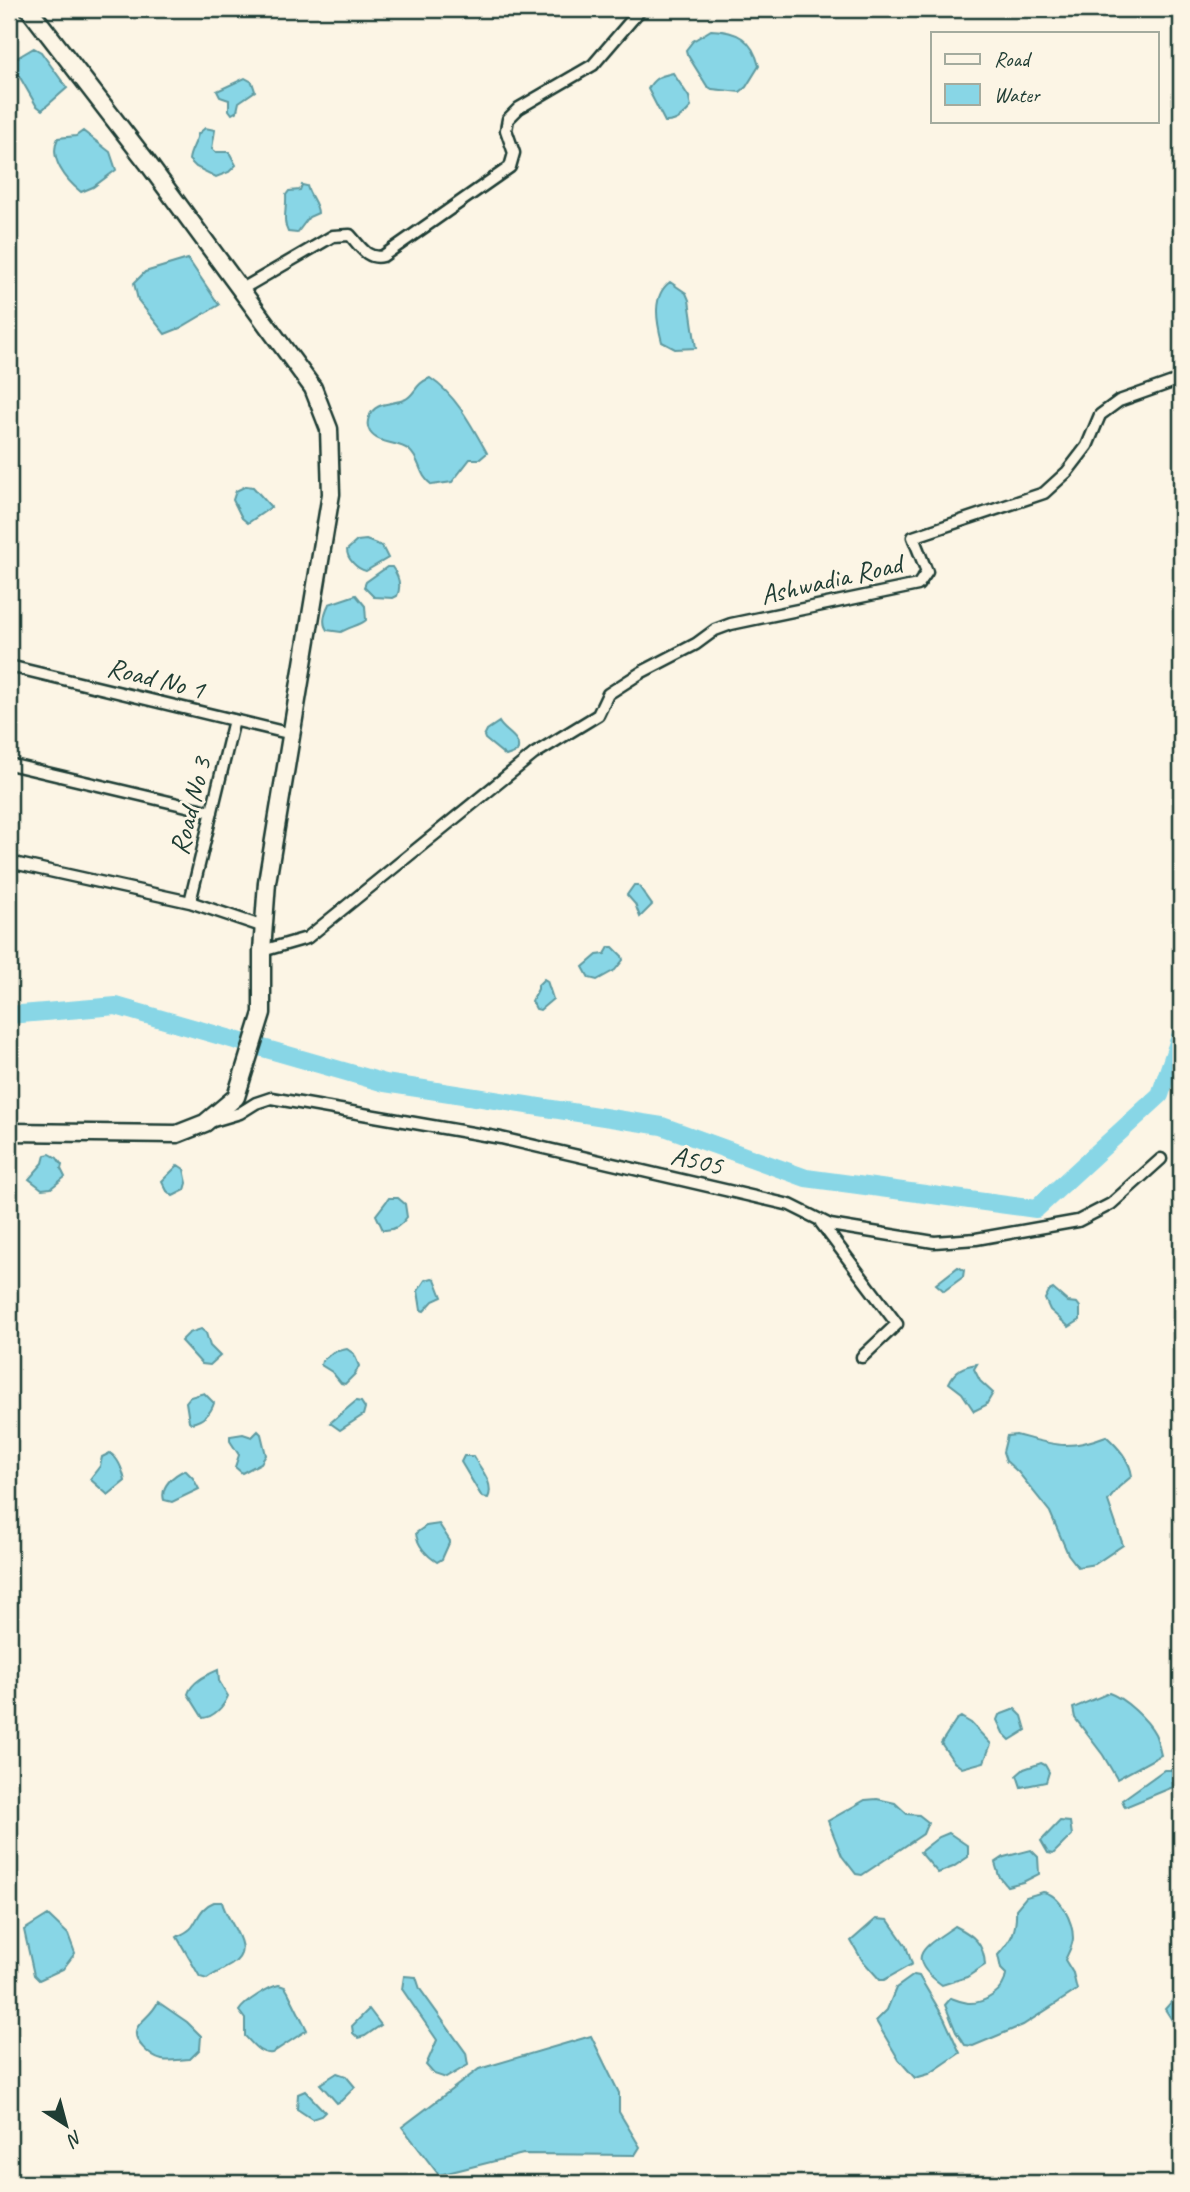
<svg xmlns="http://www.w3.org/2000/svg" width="1190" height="2192" font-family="Caveat,sans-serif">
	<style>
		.water { fill: #88d6e6; stroke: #5e999f; stroke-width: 2 }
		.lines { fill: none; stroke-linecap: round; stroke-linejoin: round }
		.river { stroke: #88d6e6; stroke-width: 18 }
		.minor-casing { stroke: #1f3d34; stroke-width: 15 }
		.primary-casing { stroke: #1f3d34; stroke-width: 21 }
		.minor { stroke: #fcf5e5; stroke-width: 10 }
		.primary { stroke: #fcf5e5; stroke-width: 16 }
		.labels { text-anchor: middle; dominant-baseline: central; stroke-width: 6; stroke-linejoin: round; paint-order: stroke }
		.street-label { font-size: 28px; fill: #1f3d34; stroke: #fcf5e5 }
	</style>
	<rect width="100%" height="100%" fill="#fcf5e5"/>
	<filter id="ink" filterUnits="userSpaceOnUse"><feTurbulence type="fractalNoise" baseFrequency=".0143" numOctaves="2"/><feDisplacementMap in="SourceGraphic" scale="14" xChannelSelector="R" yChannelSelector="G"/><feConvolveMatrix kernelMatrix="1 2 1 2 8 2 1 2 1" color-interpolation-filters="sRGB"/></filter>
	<g filter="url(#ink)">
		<path class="water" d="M711 30C738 31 752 39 759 66L746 87 740 92 712 89 707 86 687 54 686 50 693 41Z
			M34 48 41 52 67 88 42 110 36 105 14 67 15 59Z
			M673 73 689 97 691 107C684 115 676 123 665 122L648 89C654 77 661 76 673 73Z
			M245 78 252 82 255 91 239 102 237 111 232 114 229 110V100L220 97 217 91Z
			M205 128 215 130 212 149 216 152H229L236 165 229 172 216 177 196 167 189 160C190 150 196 144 198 134Z
			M83 131 110 152 116 170 93 187 81 192C66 180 48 158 58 138L76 136Z
			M302 185 307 186C309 195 318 204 318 213L309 217 297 233 288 232C282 221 287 208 286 195L289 191 300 190Z
			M188 259 219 305 180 328 165 334 138 300 134 283 145 272Z
			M670 282 686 293 689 300 696 348 675 349 662 342C657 323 651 296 670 282Z
			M430 378C456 395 472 426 487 453L480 459H470L452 482 432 485C418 475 421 460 409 450 398 441 379 445 370 432 367 427 367 422 369 417 375 401 393 405 406 399 416 393 415 384 430 378Z
			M246 486 253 487 271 507 248 523 242 518 233 500 236 491Z
			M366 540 382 546 388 558 366 571C357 569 347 559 347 550L357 541Z
			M387 567H392C398 575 402 585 397 596L393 598 374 597 364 587 366 582Z
			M356 595 365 606 366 620C361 625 349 627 341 632L327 630C321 622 325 612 329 604Z
			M499 722C505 733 523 738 517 752L506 756 485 739 484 736 487 730Z
			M634 885H638L652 905 640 917 635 904 627 895Z
			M609 947H613L622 956 623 960 615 970 597 980 589 978 583 967 597 955 605 954Z
			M544 979 547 981 553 999 540 1010 536 1009 532 1001 538 989V985Z
			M50 1154 57 1158 62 1165 61 1169 65 1177 51 1188 42 1189 29 1179 43 1163 45 1155Z
			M178 1165 184 1169 187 1183 185 1190 173 1196 167 1191 162 1181Z
			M389 1198H398L405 1204 407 1217C401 1226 394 1231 383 1230L376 1215Z
			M958 1267 964 1270 963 1277 944 1291 936 1284Z
			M432 1278 435 1279 442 1297 433 1301 424 1311 421 1310 418 1291 425 1280Z
			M1053 1289 1068 1302 1077 1303 1080 1307V1320L1069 1327 1050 1310 1045 1299 1049 1291Z
			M201 1329 206 1333 210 1346 220 1356 210 1365 202 1364 181 1341 189 1333Z
			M347 1349 354 1354 359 1366 355 1374 345 1384 341 1383 332 1372 321 1365 322 1361 333 1352Z
			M977 1364 974 1369 980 1381 993 1393 986 1405 974 1411 962 1393 949 1383C955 1370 963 1366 977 1364Z
			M204 1393 214 1403C211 1413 203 1421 191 1423L189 1421 186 1402 190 1397Z
			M356 1401 361 1402 365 1408 363 1415 340 1430 330 1423Z
			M258 1431 261 1434 266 1455 261 1463 242 1473 235 1467 239 1455 230 1441V1436L243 1434 252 1437Z
			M1016 1435C1055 1445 1067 1451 1106 1436 1118 1447 1130 1460 1132 1476L1119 1487 1108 1501 1123 1545 1095 1564 1078 1567 1068 1554 1050 1512 1018 1472 1006 1461 1003 1452 1007 1436Z
			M110 1453C119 1459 123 1471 125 1481L108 1495 90 1479 100 1466 102 1457Z
			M464 1456H473C480 1468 495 1484 488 1498L482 1497 461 1462Z
			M185 1470 193 1478 199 1489 172 1502 164 1500C160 1487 173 1475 185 1470Z
			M439 1524 450 1541 442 1559 437 1562C427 1556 417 1545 416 1533L426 1526Z
			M218 1670 219 1681 228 1696C224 1706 214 1717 203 1718L188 1694C192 1681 207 1675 218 1670Z
			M1109 1693C1124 1698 1147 1719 1155 1734 1158 1740 1159 1748 1161 1755L1117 1779 1103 1755 1075 1718 1073 1708Z
			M1015 1709 1022 1716 1026 1730 1010 1740 1003 1733 997 1720 999 1715Z
			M961 1717 971 1723 991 1744 984 1762 962 1768 954 1762 941 1743 956 1720Z
			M1041 1763 1045 1765 1049 1772 1046 1782 1021 1787 1017 1775 1024 1769Z
			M1164 1770H1172L1173 1787 1125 1807 1122 1800Z
			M877 1799 895 1803 907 1814 919 1815 928 1822 923 1834 862 1875 856 1874 842 1856 828 1821 865 1800Z
			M1060 1821 1070 1822 1072 1835 1053 1854 1048 1853 1041 1841Z
			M949 1833 968 1846V1857L953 1867 938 1873 920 1852 939 1837Z
			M1031 1850 1038 1857 1039 1874 1023 1882 1007 1886 999 1876 995 1863 1004 1857Z
			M1043 1892C1060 1894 1073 1922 1073 1938 1073 1945 1068 1953 1065 1960L1073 1973 1077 1990 1023 2025 973 2046 965 2045 956 2032 945 2005 951 1998C956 2000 962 2002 968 2003 984 2004 1005 1991 1006 1974L1001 1969 998 1955C1012 1940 1017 1930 1016 1909L1026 1897Z
			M214 1902H222C226 1922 258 1949 231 1965 223 1970 215 1973 207 1979L200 1977 177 1937C182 1934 188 1932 192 1927 199 1917 201 1907 214 1902Z
			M48 1915 68 1934 75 1953 63 1969 39 1980 34 1975 24 1930Z
			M876 1919 888 1920 906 1946 912 1964 884 1980H880L862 1960 851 1941Z
			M955 1926C973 1935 984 1943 985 1965L967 1977 942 1985C902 1956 925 1947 955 1926Z
			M914 1975 919 1976 944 2018 960 2053 929 2074 915 2078 899 2060 876 2021 887 2010 896 1988Z
			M404 1976 416 1977 420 1989 466 2053 468 2065 446 2078 434 2074 426 2065 437 2040 402 1989Z
			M279 1985 285 1987 288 1992 307 2030 272 2053C260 2055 253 2044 245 2036V2019L239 2011C244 2002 270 1986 279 1985Z
			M1181 1991V2034L1165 2009Z
			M158 2002 187 2022 201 2036 200 2049 190 2059C182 2059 171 2062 162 2060 152 2058 131 2041 137 2028 142 2019 152 2015 158 2002Z
			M369 2009 381 2025 365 2036 358 2038 353 2033 352 2026Z
			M591 2036 619 2093V2112L640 2147 635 2155 523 2154 439 2175 402 2127 479 2069Z
			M337 2073 346 2076 355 2087 341 2101 337 2103 320 2084Z
			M305 2091 325 2112 321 2116 312 2119 297 2109 298 2094Z"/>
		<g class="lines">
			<path class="river" d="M9 1015 116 1006 385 1083 662 1126 806 1178 1036 1209 1160 1095 1181 1034"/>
			<defs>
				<path id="minor" d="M242 289 333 236 350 235C360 246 367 260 383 256L510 167 514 153 506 130 508 119 519 108 593 65 641 9
					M9 666 292 734
					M9 764 212 812
					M9 862 190 902 264 927
					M190 902 234 720
					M262 951 307 938 534 754 598 715 608 694 642 672 696 644 715 630 731 624 918 585 927 572 913 537 1044 493 1067 472 1087 446 1100 415 1119 401 1181 379
					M213 1121 240 1113 256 1103 271 1098 501 1138 790 1205 830 1225 934 1242 976 1239 1078 1221 1111 1204 1161 1159
					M821 1223 897 1324 862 1357"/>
				<path id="primary" d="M9 1132 177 1134 205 1123 236 1097 262 1013V951L267 882 331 494 329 429 313 388 147 162 29 9"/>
			</defs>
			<use href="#minor" class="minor-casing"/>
			<use href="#primary" class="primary-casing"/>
			<use href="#minor" class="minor"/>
			<use href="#primary" class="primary"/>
		</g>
	</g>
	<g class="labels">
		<g class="street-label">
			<text transform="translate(831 579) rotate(-13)">Ashwadia Road</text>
			<text transform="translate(156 678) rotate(14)">Road No 1</text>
			<text transform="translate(190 806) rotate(-76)">Road No 3</text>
			<text transform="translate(697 1160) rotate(13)">A505</text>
		</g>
	</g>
	<rect width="1190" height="2192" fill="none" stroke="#fcf5e5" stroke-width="35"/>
	<rect x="18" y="18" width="1155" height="2157" fill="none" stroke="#1f3d34" stroke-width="2.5" filter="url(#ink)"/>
	<rect x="931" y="32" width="228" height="91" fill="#fcf5e5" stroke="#a4ab9e" stroke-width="2"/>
	<rect x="945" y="54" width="35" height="10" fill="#fcf5e5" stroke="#a4ab9e" stroke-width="2"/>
	<text x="994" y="66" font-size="21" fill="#1f3d34">Road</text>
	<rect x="945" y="84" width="35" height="21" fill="#88d6e6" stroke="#a4ab9e" stroke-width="2"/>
	<text x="994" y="102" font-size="21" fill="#1f3d34">Water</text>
	<g transform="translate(66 2125) rotate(144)" stroke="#fcf5e5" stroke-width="5" paint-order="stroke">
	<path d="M0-5L12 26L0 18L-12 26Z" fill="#1f3d34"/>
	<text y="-10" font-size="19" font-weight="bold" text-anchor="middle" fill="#1f3d34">N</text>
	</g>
</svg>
